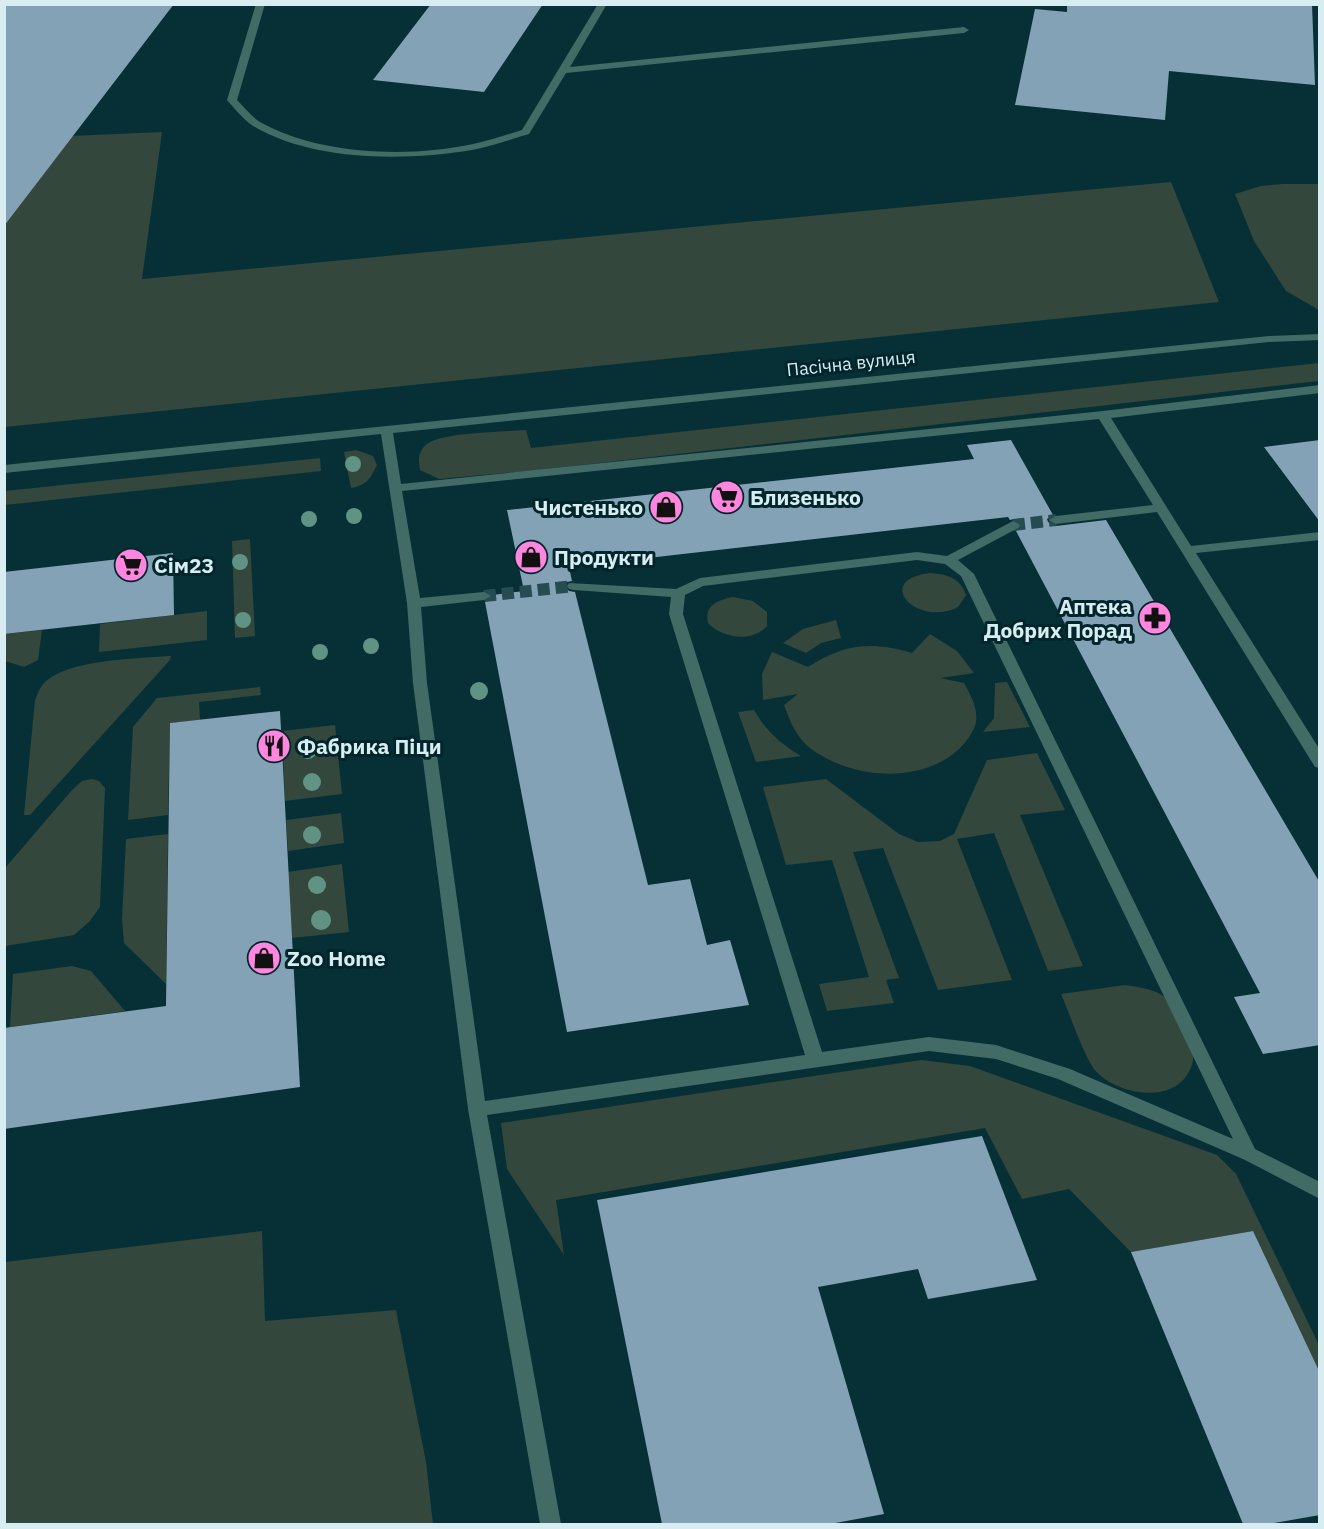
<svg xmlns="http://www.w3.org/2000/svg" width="1324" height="1529" font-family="'IBM Plex Sans',sans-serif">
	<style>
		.green { fill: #33473c }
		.building { fill: #84a2b5 }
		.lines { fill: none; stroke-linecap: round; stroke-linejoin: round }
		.minor-tunnel { stroke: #264c52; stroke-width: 12; stroke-dasharray: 12 6; stroke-linecap: butt }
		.minor { fill: #426b66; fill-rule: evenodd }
		.tree { fill: #619384 }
		.labels { text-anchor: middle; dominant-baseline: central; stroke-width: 6; stroke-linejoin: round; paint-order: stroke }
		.far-street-label { font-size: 18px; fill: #d8edf1; stroke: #00262c }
		.poi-label { font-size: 21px; font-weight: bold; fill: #d8edf1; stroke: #00262c; text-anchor: start }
	</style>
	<rect width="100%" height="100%" fill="#063036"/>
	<path class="green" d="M162 132 142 279 1171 182 1219 302 5 427 4 221 71 136Z
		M1282 184H1319V310L1286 291 1254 241 1235 194 1261 186Z
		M1319 363V381L537 470 439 479 420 470C418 460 418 451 427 444 443 432 504 432 526 430L531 448Z
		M356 450 373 456 377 465C370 479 367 485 351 488L344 452Z
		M320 458 321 471 5 505V491Z
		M250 539 255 636 235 638 232 541Z
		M930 573C946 574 961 578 966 595L958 607C917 628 872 580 930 573Z
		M733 597 753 601 767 612V626C752 643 722 638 708 623 704 605 718 600 733 597Z
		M207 611V640L99 652 100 624Z
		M836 620 841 638 821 643 806 653 783 643 803 629Z
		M42 630 38 660 24 667 5 661V634Z
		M930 634 957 651 974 673 940 678 964 683C971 696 978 708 976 722 974 732 966 742 959 749 920 785 851 779 810 748 796 737 790 721 784 705L798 694 763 700 762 674 772 652 808 667C844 644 871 641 912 653Z
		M168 656H171L170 660 30 815H24L35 700C37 696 38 691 41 687 60 659 136 659 168 656Z
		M1007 682 1030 727 983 732 994 718 995 683Z
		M260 687 261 695 199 702 200 720 170 723 168 815 128 820 133 727 157 698Z
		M754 710C767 732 780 743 801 756L756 762 738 712Z
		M335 725 342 794 285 801 282 731Z
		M1037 753 1065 810 1020 815 1083 966 1048 971 994 833 957 839 1012 980 938 990 883 848 853 852 899 978 886 980 894 1003 827 1011 819 984 869 977 832 860 786 865 763 787 826 779 899 834 918 842 940 841 954 834 987 760Z
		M92 779 99 781 105 788 100 907 89 922 74 935 5 946V868L72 790 82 781Z
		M341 813 344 843 288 851 286 820Z
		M168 834 166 984 124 943 122 919 126 839Z
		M342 864 349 932 292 938 288 872Z
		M72 966 91 971 125 1011 10 1027 13 974Z
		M1125 985C1138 987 1158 989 1168 1000 1173 1006 1176 1017 1179 1025 1183 1033 1191 1045 1193 1054 1194 1061 1191 1069 1187 1075 1168 1105 1113 1093 1094 1069 1083 1054 1069 1012 1061 994Z
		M921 1060 970 1066 1217 1155 1236 1174 1319 1345V1373L1253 1231 1131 1252 1069 1189 1022 1199 985 1128 556 1200 564 1255 507 1169 501 1123Z
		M262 1231 265 1321 396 1310 426 1462 433 1524H5V1262Z"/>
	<path class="building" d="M4 4H174L4 226Z
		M431 4H543L484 92 373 80Z
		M1067 4H1312L1315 85 1169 71 1165 120 1015 105 1035 9 1067 12Z
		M1011 440 1053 515 1047 519 1048 522 1056 526 1106 520 1320 883V1045L1263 1054 1234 997 1260 993 1016 531 1022 524 1014 519 1010 520 1008 517 569 567 572 581 567 582 565 587 569 591 575 592 648 885 690 879 707 945 730 940 749 1005 567 1032 485 602 492 598 493 595 524 591 507 510 974 459 967 445Z
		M1320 440V522L1264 447Z
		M173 553 174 615 4 634V572Z
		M280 711 300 1087 4 1129V1028L166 1006 170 723Z
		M982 1136 1037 1280 928 1299 918 1269 818 1287 884 1514 830 1524H662L597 1200Z
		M1253 1231 1320 1373V1515L1268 1524H1243L1131 1252Z"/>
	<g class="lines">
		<path class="minor-tunnel" d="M1013 525 1056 520
			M484 596 574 586"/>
		<path class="minor" d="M256 4H265L237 100C244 107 252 117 260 122 318 155 409 158 473 144 490 140 506 135 522 130L598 4H607L570 67 964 27 969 30 964 33 566 73 529 134C511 139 491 147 472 150 404 161 314 162 253 126 244 120 234 108 227 100Z
			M1320 334V340L1269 342 393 433 401 484 1103 411 1320 385V393L1111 418 1191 546 1320 532V540L1196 553 1320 750V768L1315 767 1157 512 1056 524 1049 520 1056 516 1153 505 1099 419 402 491 420 598 484 592 491 596 484 600 421 607 427 683 485 1101 805 1055 669 614 671 597 574 590 569 589 567 586 569 583 676 589 700 578 917 552 947 556 1013 521 1020 525 1018 528 958 560 974 574 1255 1149 1320 1182V1199L1243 1159 1058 1079 996 1059 929 1051 487 1115 561 1524H540L468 1109 413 683 407 603 381 434 4 473V465L1269 336ZM917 560 945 564 961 576 1233 1139 1070 1069 996 1045 929 1037 822 1052 683 614 685 595 703 586Z"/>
	</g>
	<g class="tree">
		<circle cx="353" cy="464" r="8"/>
		<circle cx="354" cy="516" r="8"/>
		<circle cx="309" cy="519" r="8"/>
		<circle cx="240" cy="562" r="8"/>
		<circle cx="243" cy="620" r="8"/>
		<circle cx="371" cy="646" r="8"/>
		<circle cx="320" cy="652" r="8"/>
		<circle cx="479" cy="691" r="9"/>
		<circle cx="308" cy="750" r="9"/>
		<circle cx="312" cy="782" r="9"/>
		<circle cx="312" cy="835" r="9"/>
		<circle cx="317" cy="885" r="9"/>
		<circle cx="321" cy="920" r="10"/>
	</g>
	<defs>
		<symbol id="supermarket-disc" viewBox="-11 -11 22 22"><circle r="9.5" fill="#ff85df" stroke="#00262c"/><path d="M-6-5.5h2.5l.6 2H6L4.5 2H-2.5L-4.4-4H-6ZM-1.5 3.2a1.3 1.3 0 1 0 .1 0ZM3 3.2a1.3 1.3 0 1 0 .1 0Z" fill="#111"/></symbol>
		<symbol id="shop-disc" viewBox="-11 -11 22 22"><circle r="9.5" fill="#ff85df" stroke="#00262c"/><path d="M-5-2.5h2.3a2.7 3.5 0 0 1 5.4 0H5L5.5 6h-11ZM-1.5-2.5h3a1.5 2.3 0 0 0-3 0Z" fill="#111"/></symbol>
		<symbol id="pharmacy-disc" viewBox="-11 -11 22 22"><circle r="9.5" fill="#ff85df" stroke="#00262c"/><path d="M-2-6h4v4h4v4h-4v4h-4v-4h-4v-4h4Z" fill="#111"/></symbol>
		<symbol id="restaurant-disc" viewBox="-11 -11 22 22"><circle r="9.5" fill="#ff85df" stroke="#00262c"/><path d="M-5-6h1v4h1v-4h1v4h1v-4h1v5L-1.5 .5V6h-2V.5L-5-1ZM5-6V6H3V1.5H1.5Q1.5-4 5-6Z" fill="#111"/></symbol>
	</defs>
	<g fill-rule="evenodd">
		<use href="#supermarket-disc" x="708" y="478" width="38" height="38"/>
		<use href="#shop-disc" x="647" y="488" width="38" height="38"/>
		<use href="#shop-disc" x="512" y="538" width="38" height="38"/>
		<use href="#supermarket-disc" x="112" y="546" width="38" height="38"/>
		<use href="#pharmacy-disc" x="1136" y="599" width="38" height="38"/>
		<use href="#restaurant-disc" x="255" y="727" width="38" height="38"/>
		<use href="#shop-disc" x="245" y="939" width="38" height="38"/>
	</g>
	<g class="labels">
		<g class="far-street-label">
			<text transform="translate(851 363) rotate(-6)">Пасічна вулиця</text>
		</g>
		<g class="poi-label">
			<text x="750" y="497">Близенько</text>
			<text x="643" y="507" text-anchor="end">Чистенько</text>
			<text x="554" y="557">Продукти</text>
			<text x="154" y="565">Сім23</text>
			<text x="1132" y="606" text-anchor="end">Аптека<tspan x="1132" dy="24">Добрих Порад</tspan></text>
			<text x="297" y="746">Фабрика Піци</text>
			<text x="287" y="958">Zoo Home</text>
		</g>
	</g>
	<rect width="1324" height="1529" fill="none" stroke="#d8edf1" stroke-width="12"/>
</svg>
